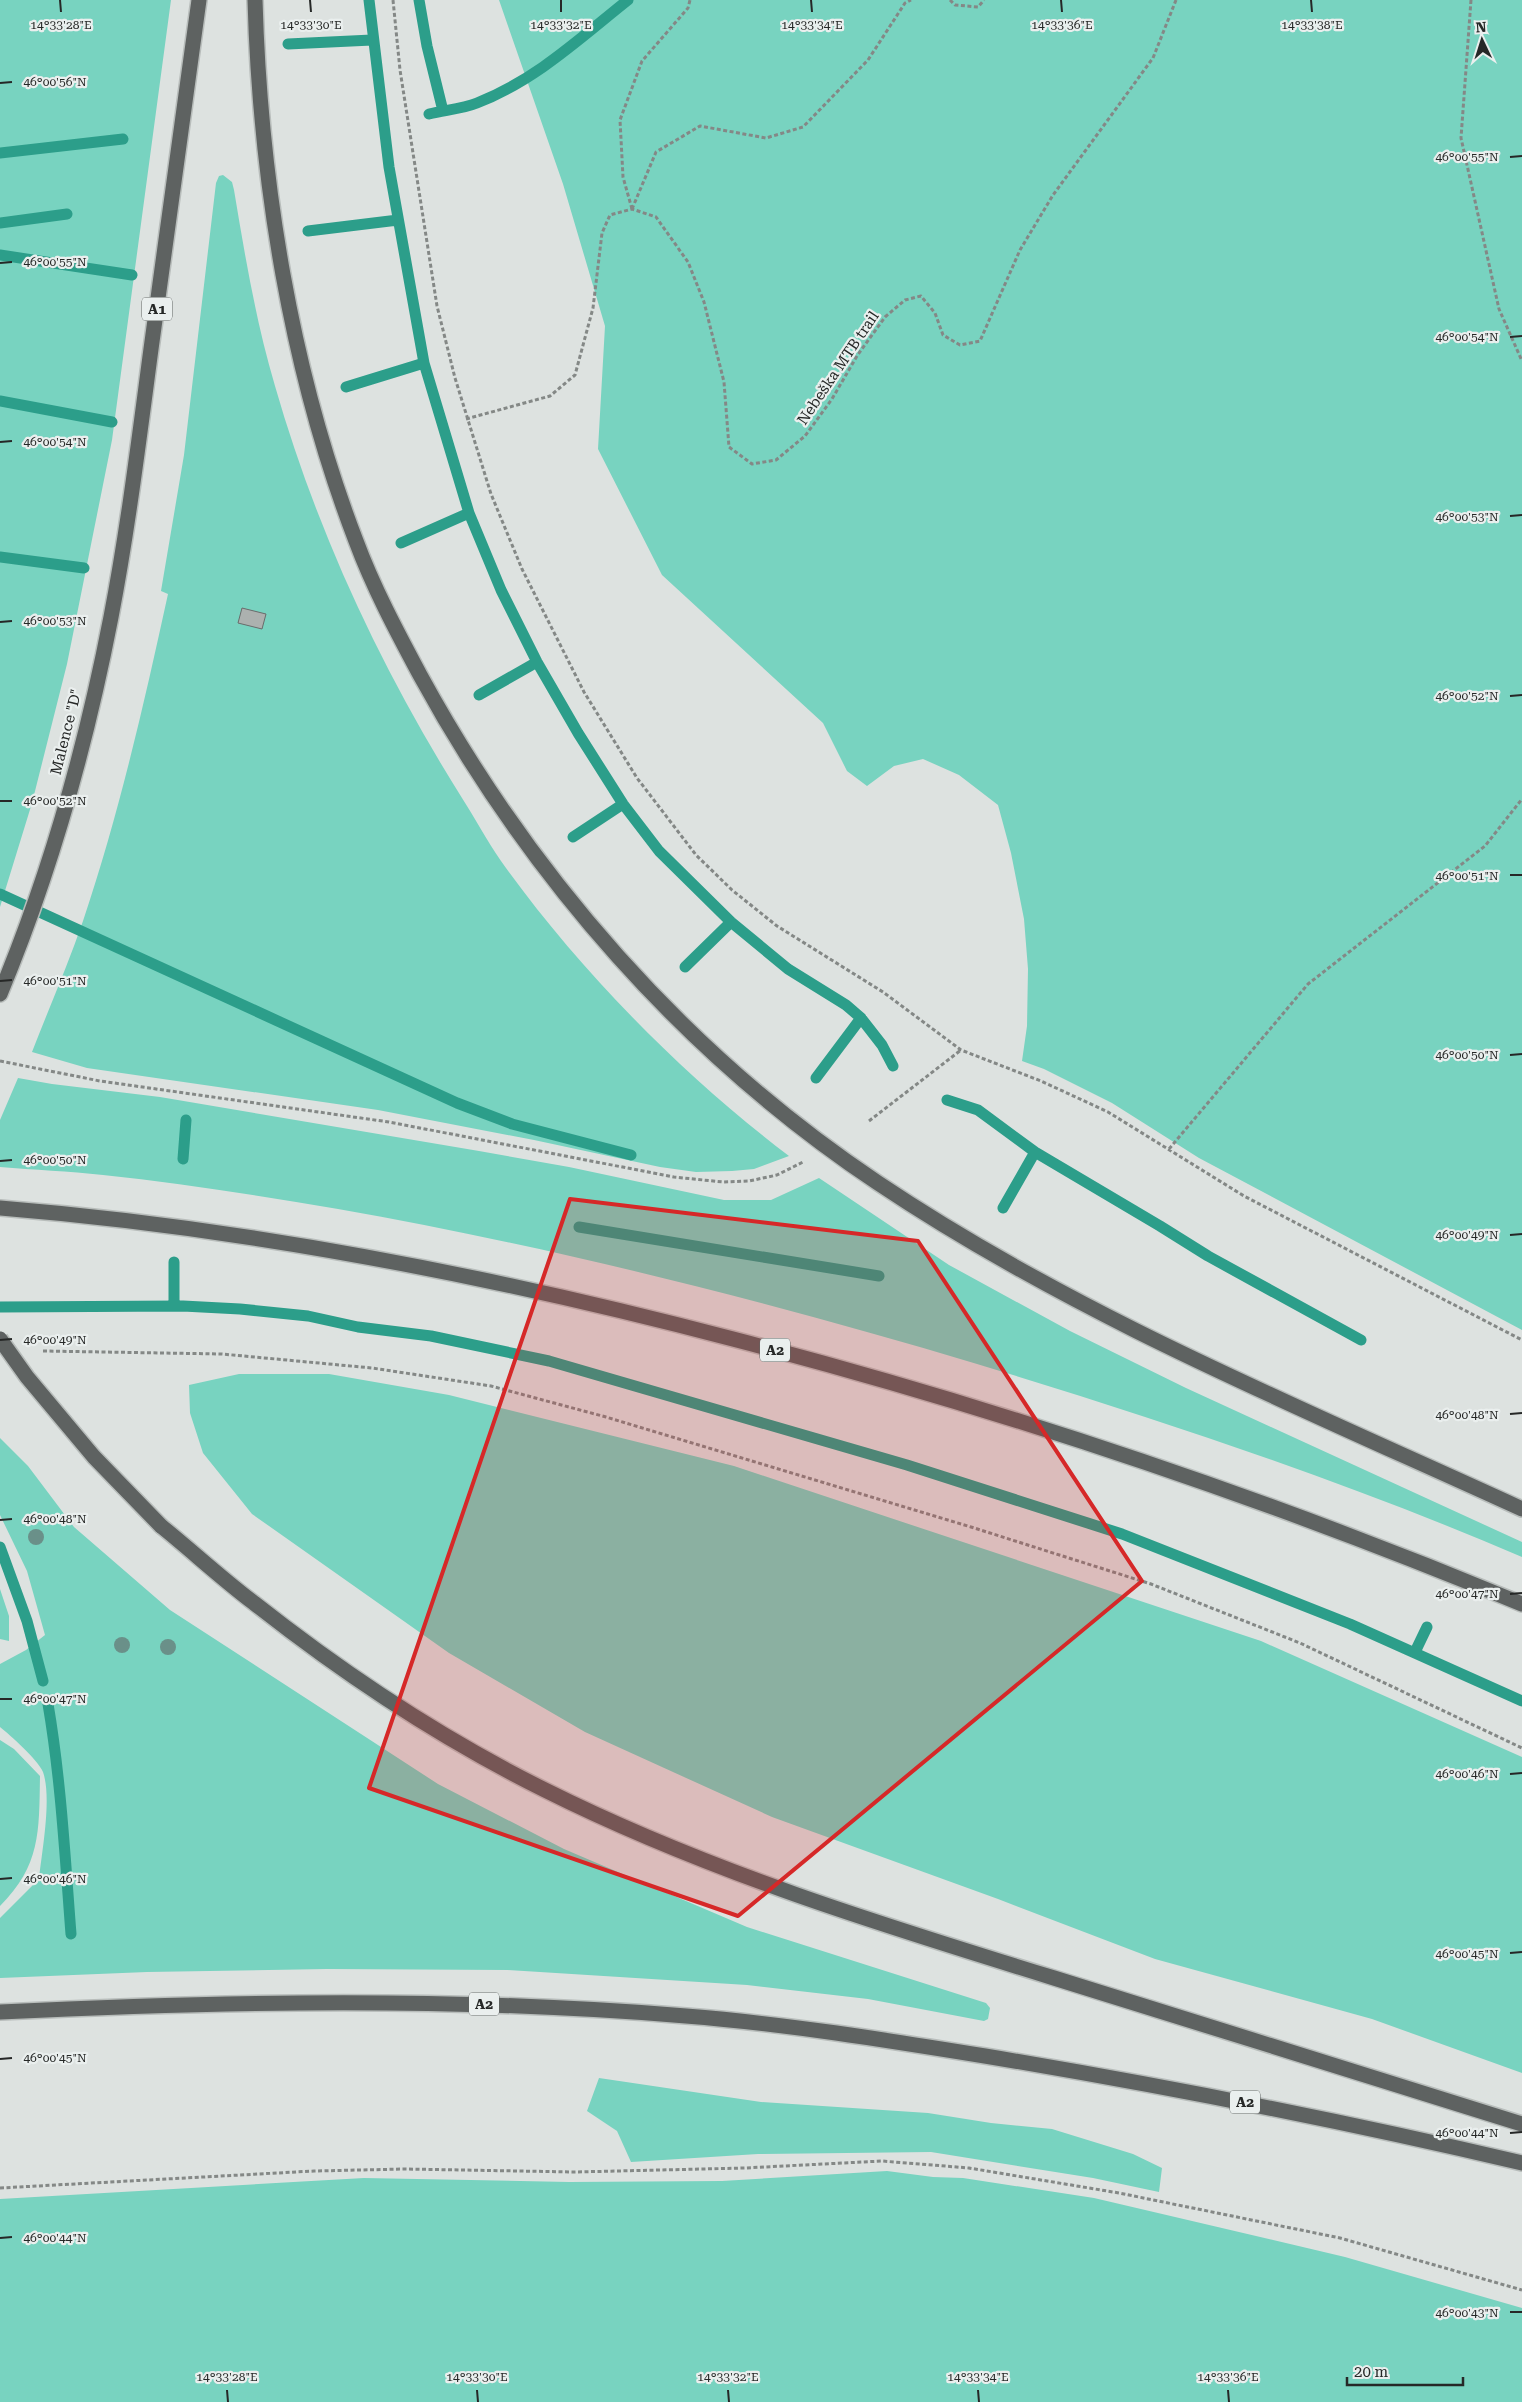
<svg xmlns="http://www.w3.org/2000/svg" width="1522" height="2402" font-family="'Roboto Serif',serif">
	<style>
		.green { fill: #78d3c0 }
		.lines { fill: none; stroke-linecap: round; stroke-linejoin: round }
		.stream { stroke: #2c9e8a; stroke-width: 11 }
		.building { fill: #acb1af; stroke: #686c6b }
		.motorway-casing { stroke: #b8bdbb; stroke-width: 18 }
		.path { stroke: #848886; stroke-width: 3; stroke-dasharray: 4 2.5; stroke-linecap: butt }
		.motorway { stroke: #5e6261; stroke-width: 15 }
		.motorway-bridge-casing { stroke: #b8bdbb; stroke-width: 18; stroke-linecap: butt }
		.motorway-bridge { stroke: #5e6261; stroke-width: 15 }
		.tree { fill: #6a9089 }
		.marked { fill: #d62828; fill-opacity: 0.2; stroke: #d62828; stroke-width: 4; stroke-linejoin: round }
		.ticks { fill: none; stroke: #262827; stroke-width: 2 }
		.labels { text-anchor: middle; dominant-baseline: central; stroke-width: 4.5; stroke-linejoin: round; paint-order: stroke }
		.shield { fill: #eaefee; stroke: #616463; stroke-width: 1 }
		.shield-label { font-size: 14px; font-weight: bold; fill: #262827 }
		.street-label { font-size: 15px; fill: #262827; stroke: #eaefee }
		.ticks-label { font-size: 12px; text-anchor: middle; fill: #262827; stroke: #eaefee; stroke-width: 4.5; stroke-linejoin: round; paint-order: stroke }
	</style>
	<rect width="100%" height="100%" fill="#dde2e0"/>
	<path class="green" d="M0 0H171L112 440 67 664 32 803 0 907Z
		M499 0H1522V1330L1199 1158 1112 1103 1044 1069 1022 1061 1027 1026 1028 969 1024 919 1011 853 998 805 959 775 923 759 894 766 867 786 847 771 823 723 662 575 598 449 605 326 563 184Z
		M223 175 232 182 234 190C245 256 256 322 275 386 317 532 381 669 462 798 475 818 487 841 501 861 578 969 683 1076 789 1156L754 1169 732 1171 696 1172 660 1167 534 1140 378 1110 87 1068 32 1052C49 1008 68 965 83 921 119 814 144 704 168 594L161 591 184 455 216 183 219 176Z
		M18 1078 52 1084 160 1097 479 1151 569 1167 724 1200H771L819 1178 949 1265 1070 1331 1186 1388 1522 1542V1557C1345 1481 1161 1420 977 1364 766 1301 554 1247 338 1209 260 1196 181 1183 103 1175 69 1171 34 1170 0 1167V1120Z
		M239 1374H329L449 1395 734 1466 1261 1641 1522 1757V2073L1372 2019 1155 1959 998 1899 772 1817 585 1732 449 1653 252 1514 203 1453 190 1413 189 1385Z
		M0 1438 28 1466 74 1527 170 1610 438 1784 564 1849 747 1927 986 2003 990 2008 988 2019 984 2021 868 1999 747 1985 508 1970 327 1969 147 1972 0 1978V1918L39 1879C42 1851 52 1798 43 1772 38 1760 10 1735 0 1727V1664L26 1650 45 1635 27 1571 0 1515Z
		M0 1589 9 1616V1641L0 1639Z
		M0 1740 14 1749 40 1776C39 1831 41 1865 0 1906Z
		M599 2078 761 2102 928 2113 991 2123 1052 2129 1133 2154 1162 2168 1159 2192 1093 2178 931 2152 758 2154 631 2162 617 2131 587 2111Z
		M887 2171 933 2177 963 2178 1094 2198 1345 2257 1522 2308V2402H0V2199L364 2178 569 2182 722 2181Z"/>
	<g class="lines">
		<path class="stream" d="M369 0 389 167 424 363 469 513 501 590 537 662 578 733 623 804 659 851 731 922 788 969 846 1005 861 1018 882 1045 893 1066
			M419 0 427 46 443 111
			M288 44 372 40
			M429 114C445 110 462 109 477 103 536 80 580 38 628 0
			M0 153 123 139
			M0 223 67 214
			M308 231 398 220
			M0 255 132 275
			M346 387 424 363
			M0 401 112 422
			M401 543 469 513
			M0 557 84 568
			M479 695 537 662
			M573 837 623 804
			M0 894 457 1103 512 1124 631 1155
			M685 967 731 922
			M816 1078 861 1018
			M947 1100 978 1110 1035 1152 1160 1226 1208 1256 1361 1340
			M183 1159 186 1120
			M1003 1208 1035 1152
			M579 1227 879 1276
			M174 1306V1262
			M0 1307 183 1306 240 1309 308 1316 358 1327 431 1336 549 1361 907 1465 1122 1534 1350 1624 1522 1701
			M0 1547 27 1621 43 1681
			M1415 1652 1427 1627
			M48 1704C61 1780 65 1857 71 1934"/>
	</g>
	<path class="building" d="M242 608 266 614 262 629 238 623Z"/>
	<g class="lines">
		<defs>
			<path id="motorway" d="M255 0C260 180 291 372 356 541 373 587 397 632 420 675 530 877 686 1055 878 1183 1078 1317 1304 1409 1522 1509
				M0 994C50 874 86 746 111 617 128 529 139 439 151 349 167 233 183 116 199 0
				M0 1208C248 1228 493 1276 733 1339 1002 1409 1266 1498 1522 1604
				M161 1526C192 1551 222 1579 254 1603 344 1674 442 1739 545 1790 707 1871 882 1925 1054 1978 1210 2026 1366 2075 1522 2124
				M0 2012C229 2001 458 1997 686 2016 787 2024 886 2040 985 2056 1165 2086 1344 2121 1522 2163"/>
		</defs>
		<use href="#motorway" class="motorway-casing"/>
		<path class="path" d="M393 0 400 70 437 306 455 378 491 494 522 569 584 692 637 778 696 855 732 890 777 926 883 992 961 1050 1041 1081 1108 1112 1244 1196 1522 1340
			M950 0 955 5 978 7 984 0
			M1471 0 1461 138 1499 309 1522 361
			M632 209 656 152 700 126 766 138 803 127 868 60 905 3 911 0
			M632 209 623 177 620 120 642 61 688 8 690 0
			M466 419 550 396 575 375 593 308 602 233 610 215 632 209 656 217 688 262 704 302 724 382 729 447 752 464 776 460 805 436 832 399 857 356 885 317 905 300 921 296 935 313 943 335 960 345 980 341 1020 250 1053 195 1153 58 1176 0
			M0 1061 100 1081 389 1122 674 1177 723 1182 749 1181 777 1175 803 1162
			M869 1121 961 1050
			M1169 1149 1308 984 1485 846 1522 799
			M43 1351 222 1354 372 1368 491 1386 606 1417 971 1527 1151 1584 1300 1643 1522 1748
			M0 2188 314 2171 405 2169 575 2172 745 2168 882 2161 969 2168 1119 2193 1340 2238 1522 2290"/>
		<use href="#motorway" class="motorway"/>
		<defs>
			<path id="motorway-bridge" d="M0 1339 27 1377 94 1457 161 1526"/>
		</defs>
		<use href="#motorway-bridge" class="motorway-bridge-casing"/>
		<use href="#motorway-bridge" class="motorway-bridge"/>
	</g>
	<g class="tree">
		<circle cx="36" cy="1537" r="8"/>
		<circle cx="122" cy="1645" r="8"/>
		<circle cx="168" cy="1647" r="8"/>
	</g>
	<path class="marked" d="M570 1199 918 1241 1142 1581 738 1916 369 1788Z"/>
	<path class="ticks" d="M60 0 61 12M310 0 311 12M561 0V12M811 0 812 12M1061 0 1062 12M1311 0 1312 12M0 83 12 82M1510 157 1522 156M0 263 12 262M1510 337 1522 336M0 442 12 441M1510 516 1522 515M0 622 12 621M1510 696 1522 695M0 801H12M1510 875H1522M0 981 12 980M1510 1055 1522 1054M0 1161 12 1160M1510 1235 1522 1234M0 1340 12 1339M1510 1414 1522 1413M0 1520 12 1519M1510 1594 1522 1593M0 1699H12M1510 1774 1522 1773M0 1879 12 1878M1510 1953 1522 1952M0 2059 12 2058M1510 2133 1522 2132M0 2238 12 2237M1510 2312H1522M227 2390 228 2402M477 2390 478 2402M728 2390 729 2402M978 2390 979 2402M1228 2390 1229 2402"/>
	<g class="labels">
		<g class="shield">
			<rect x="142" y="297.5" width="30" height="23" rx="4"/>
			<rect x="760" y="1338.5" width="30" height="23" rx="4"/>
			<rect x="469" y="1992.5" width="30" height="23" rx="4"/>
			<rect x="1230" y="2090.5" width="30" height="23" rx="4"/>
		</g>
		<g class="shield-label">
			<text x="157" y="309">A1</text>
			<text x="775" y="1350">A2</text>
			<text x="484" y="2004">A2</text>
			<text x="1245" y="2102">A2</text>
		</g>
		<g class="street-label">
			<text transform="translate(838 368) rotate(-56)">Nebeška MTB trail</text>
			<text transform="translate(66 732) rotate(-76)">Malence "D"</text>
		</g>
	</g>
	<g class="ticks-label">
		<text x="61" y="29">14°33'28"E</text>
		<text x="311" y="29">14°33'30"E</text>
		<text x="561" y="29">14°33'32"E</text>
		<text x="812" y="29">14°33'34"E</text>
		<text x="1062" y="29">14°33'36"E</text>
		<text x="1312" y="29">14°33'38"E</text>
		<text x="55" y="86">46°00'56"N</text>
		<text x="1467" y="161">46°00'55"N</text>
		<text x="55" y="266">46°00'55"N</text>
		<text x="1467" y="341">46°00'54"N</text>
		<text x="55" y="446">46°00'54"N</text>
		<text x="1467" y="521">46°00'53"N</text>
		<text x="55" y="625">46°00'53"N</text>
		<text x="1467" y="700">46°00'52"N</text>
		<text x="55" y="805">46°00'52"N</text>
		<text x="1467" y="880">46°00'51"N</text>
		<text x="55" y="985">46°00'51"N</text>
		<text x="1467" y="1059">46°00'50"N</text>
		<text x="55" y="1164">46°00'50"N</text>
		<text x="1467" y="1239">46°00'49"N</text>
		<text x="55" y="1344">46°00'49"N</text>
		<text x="1467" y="1419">46°00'48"N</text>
		<text x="55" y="1523">46°00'48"N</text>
		<text x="1467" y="1598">46°00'47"N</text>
		<text x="55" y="1703">46°00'47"N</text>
		<text x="1467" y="1778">46°00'46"N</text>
		<text x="55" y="1883">46°00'46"N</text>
		<text x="1467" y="1958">46°00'45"N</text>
		<text x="55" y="2062">46°00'45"N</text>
		<text x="1467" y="2137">46°00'44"N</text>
		<text x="55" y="2242">46°00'44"N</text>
		<text x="1467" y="2317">46°00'43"N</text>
		<text x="227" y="2381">14°33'28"E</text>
		<text x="477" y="2381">14°33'30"E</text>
		<text x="728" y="2381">14°33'32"E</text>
		<text x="978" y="2381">14°33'34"E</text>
		<text x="1228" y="2381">14°33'36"E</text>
	</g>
	<g transform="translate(1482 40) rotate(356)" stroke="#eaefee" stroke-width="4" paint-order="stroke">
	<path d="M0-4L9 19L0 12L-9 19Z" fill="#262827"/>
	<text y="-8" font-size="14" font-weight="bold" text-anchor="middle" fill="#262827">N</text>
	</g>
	<path d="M1347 2377v8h116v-8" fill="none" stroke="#262827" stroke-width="2.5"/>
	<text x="1354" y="2377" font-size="15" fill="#262827" stroke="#eaefee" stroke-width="4" paint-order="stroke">20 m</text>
</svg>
